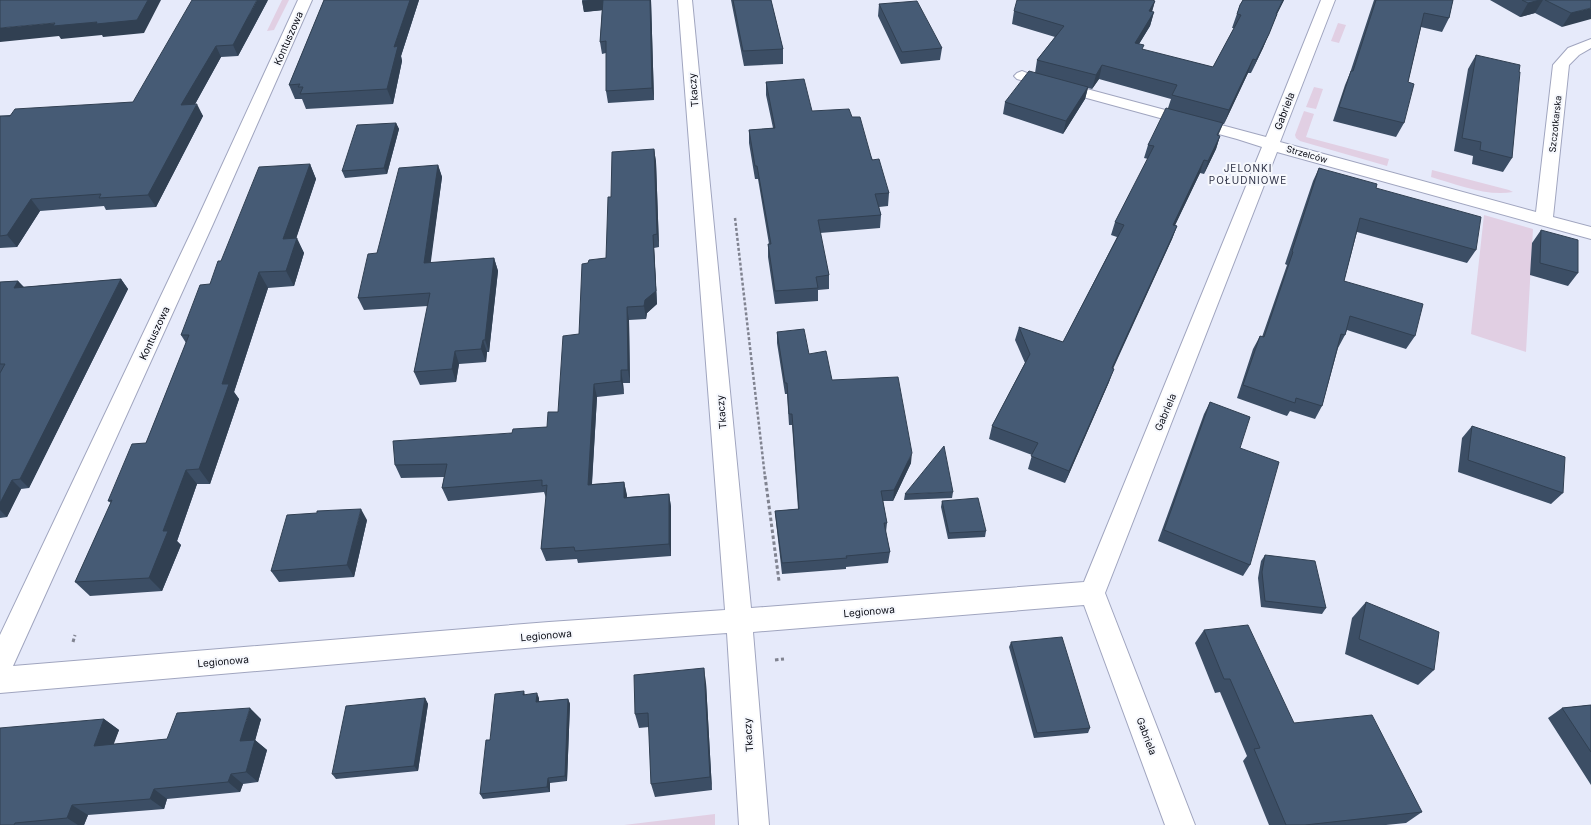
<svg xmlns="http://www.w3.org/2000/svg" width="1591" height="825" font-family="Inter,sans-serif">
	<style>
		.green { fill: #e1cfe3 }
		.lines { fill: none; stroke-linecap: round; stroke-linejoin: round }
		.minor-casing { stroke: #a0a5bf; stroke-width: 2 }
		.path-far1 { stroke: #808390; stroke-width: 2.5; stroke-dasharray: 3 2; stroke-linecap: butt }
		.path { stroke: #808390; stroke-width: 3; stroke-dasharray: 3.5 2.5; stroke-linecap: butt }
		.minor { fill: #fff; fill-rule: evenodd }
		.wall { fill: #3c4e65 }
		.shaded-wall { fill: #314052 }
		.building { fill: #465b75; stroke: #314052 }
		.labels { text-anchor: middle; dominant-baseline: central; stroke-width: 4; stroke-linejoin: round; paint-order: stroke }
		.far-street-label { font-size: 9px; fill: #0a0c15; stroke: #f6f8fd }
		.street-label { font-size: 10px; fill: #0a0c15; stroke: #f6f8fd }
		.far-quarter-label { font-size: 10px; letter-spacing: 1px; fill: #2d3045; stroke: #f6f8fd }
	</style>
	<rect width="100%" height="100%" fill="#e6eafa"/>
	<path class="green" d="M282 0H289L274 30 267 31Z
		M1338 23 1346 25 1339 43 1331 41Z
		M1314 87 1323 89 1316 109 1306 107Z
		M1304 111 1314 114 1306 137 1389 159 1387 166 1300 141 1296 138 1295 135Z
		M1432 170 1509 190 1513 192C1487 197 1456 184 1431 177Z
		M1484 215 1533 229 1526 352 1471 334Z
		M715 814V825H624Z"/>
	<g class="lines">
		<defs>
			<path id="minor" d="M298 0H312L213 224 13 666 549 622 725 610 678 0H692L751 608 1084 582 1262 147 1237 139 1017 79 1014 76 1017 73 1022 71 1027 73 1266 137 1321 0H1335L1280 142 1536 212 1553 65 1568 48 1591 39V48L1579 55 1569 65 1553 217 1591 227V239L1277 152 1105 593 1195 825H1165L1084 605 753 632 769 825H739L727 633 549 646 0 693V635L195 224Z"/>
		</defs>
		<use href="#minor" class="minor-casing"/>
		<path class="path-far1" d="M735 218 765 477"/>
		<path class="path" d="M765 476 779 581
			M73 642 75 635
			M775 660 784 659"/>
		<use href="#minor" class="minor"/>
	</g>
	<path class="wall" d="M268 0 238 56 221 57 195 104 203 116 156 207 106 210 104 206 40 211 17 247 0 248V116L133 102Z
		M324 0H419L401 56 402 61 393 104 306 109 302 99H295L289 85Z
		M582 0H651L654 100 608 103 606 91V53L602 54 600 42 602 10 584 12Z
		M731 0H771L783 49V64L744 66Z
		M1243 0H1284L1277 14 1263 48 1251 73H1248L1224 124H1223L1218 136H1220L1216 149 1204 174 1200 173 1175 225 1177 226 1172 239 1113 369 1109 382 1065 483 1028 469 1032 455 989 439 992 426 1025 363 1015 340 1019 327 1063 342 1117 237 1111 235 1115 222 1148 159 1144 158 1148 145 1168 108 1171 99 1099 79 1092 89 1088 88 1085 99 1063 134 1003 114 1005 102 1035 73 1037 60 1055 37 1012 24 1014 11 1155 1 1152 12H1154L1150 26 1139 44 1143 50 1213 67 1234 28H1232L1240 5Z
		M1374 0H1453L1449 18 1442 32 1421 27 1408 82 1404 123 1396 137 1333 121 1345 85 1350 73Z
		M1490 0H1591L1562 27 1535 13 1520 17Z
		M879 4 942 48 940 60 901 64 878 16Z
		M1476 55 1519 72 1512 158 1503 172 1472 164 1473 156 1454 151 1468 69Z
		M766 82 812 111 852 117 889 193 888 206 879 207 881 215 880 228 820 233 829 275V289L818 290V301L775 304 768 257V244H769L758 179H755L749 143V130L773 128 766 95Z
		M396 123 399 129 387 174 345 178 342 171Z
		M654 149 656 162 659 247 654 248 657 304 647 313 646 319 629 320 630 383H623L624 394 597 397 592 484 624 482 627 497 669 494 671 507V556L578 563 577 559 546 561 541 549 546 498 544 492 448 501 442 488 444 477 401 478 395 465 512 433 547 427 558 412 579 334 588 263 606 258 611 197Z
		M310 164 316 179 296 238 304 253 294 286 268 288 234 392 239 399 210 484H197L177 541 181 545 162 591 90 596 75 582 111 503 108 501 146 443 186 343 181 335 210 284 221 261Z
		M438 165 442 177 430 263 494 258 498 271 489 352H487L486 362 459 364 456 382 420 385 414 372 428 306 364 310 358 298 377 253Z
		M1319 168 1376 188 1476 250 1467 263 1357 232 1344 281 1415 336 1406 349 1347 330 1345 335 1338 348 1322 406 1315 419 1290 411 1287 416 1237 398 1253 349 1260 336 1262 337 1287 265 1285 264 1313 181Z
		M1541 230 1578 273 1568 286 1530 275 1532 243Z
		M121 279 128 289 29 488 21 489 7 517 0 518V282L18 281 24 287Z
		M777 332 809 354 832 380 911 463 893 501H883L887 523 886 532 890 552 888 563 846 567V569L782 574 776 522 775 511 798 509 792 425H789L787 394H785L777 343Z
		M1210 402 1240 448 1250 565 1243 576 1158 541 1204 414Z
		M1472 426 1563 493 1551 504 1458 472 1462 438Z
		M953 492 952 498 904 500 905 494Z
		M942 501 986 531 985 537 948 539 941 507Z
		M367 520 354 577 279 582 271 571Z
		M1265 555 1326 608 1322 614 1261 607 1258 578 1261 561Z
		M1366 602 1434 670 1418 685 1345 654 1352 618Z
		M1204 630 1294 723 1422 812 1406 823 1386 825H1269L1243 761 1247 756 1220 692 1215 693 1195 643Z
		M1011 642 1090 728 1088 733 1034 738 1009 647Z
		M706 683 712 790 655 797 651 784 649 727 639 728 635 714Z
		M524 691 525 695 539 698V701L568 699 570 704 567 781 550 783V792L483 799 480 794 490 740Z
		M425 698 428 704 418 771 336 779 332 774Z
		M1591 705V785L1548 718 1562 708Z
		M104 719 119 730 113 744 167 739 261 719 255 740 267 750 258 782 243 784 240 792 167 799 164 809 88 815 84 825H0Z"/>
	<path class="shaded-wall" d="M148 0H161L144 33 103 37 102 35 61 39 59 36 0 42V28L55 23 97 22Z
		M257 0H268L238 56 233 45Z
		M410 0H419L401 56 402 61 393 104 387 89 394 47Z
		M589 0H603L605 10 584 12 582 1Z
		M650 0H651L654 100 652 88Z
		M1283 0H1284L1277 14 1263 48 1251 73 1276 14Z
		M1540 0H1543L1535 13 1520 17 1528 3Z
		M1155 1 1151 14 1149 11Z
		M1591 8V19L1562 27 1571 13Z
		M1154 12 1150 26 1131 57 1135 43Z
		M216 46 221 57 188 117 181 105Z
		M1253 59 1248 73 1224 124 1229 110Z
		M1102 65 1099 79 1092 89 1096 75Z
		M1088 87 1085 99 1063 134 1066 121Z
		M197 104 203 116 156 207 148 195Z
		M396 123 399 129 387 174 384 168Z
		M1220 136 1216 149 1204 174 1208 161Z
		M654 149 656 162 659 247 657 234Z
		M1204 160 1200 173 1169 238 1173 225Z
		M310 164 316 179 291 254 283 239Z
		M438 165 442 177 429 276 424 263Z
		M31 199 40 211 17 247 7 235Z
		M1177 226 1172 239 1107 381 1112 368Z
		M653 235 654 248 657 304 647 313 646 319 644 306Z
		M297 238 304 253 294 286 286 271Z
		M494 258 498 271 489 352 485 340Z
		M259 272 268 288 234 392 239 399 210 484 199 469 222 384Z
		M121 279 128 289 29 488 20 479Z
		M18 281 26 290 14 288Z
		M627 307 629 320 630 383 628 370Z
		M483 340 487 352 486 362 481 349Z
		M455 351 459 364 456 382 452 369Z
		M1114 369 1109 382 1065 483 1069 471Z
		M621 370 623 383 624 394 621 381Z
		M594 384 597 397 591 497 588 485Z
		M912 453 911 463 893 501 894 490Z
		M186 470 197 484 177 541 181 545 162 591 149 578 163 531Z
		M12 480 21 489 7 517 0 510V503Z
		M624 482 627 495V510L624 498Z
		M669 494 671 507V556L669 544Z
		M361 509 367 520 354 577 347 565Z
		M704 668 706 683 712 790 710 777Z
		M537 693 539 698V707L536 702Z
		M425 698 428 704 418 771 414 766Z
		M568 699 570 704 567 781 565 776Z
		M250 708 261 719 252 752 240 741Z
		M104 719 119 730 109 757 94 746Z
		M255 740 267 750 258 782 246 772Z
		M231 774 243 784 240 792 228 782Z
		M548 778 550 783V792L547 787Z
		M154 789 167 799 164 809 150 799Z
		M72 805 88 815 84 825H78L67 818Z"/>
	<path class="building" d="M0 0H148L137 20 96 24 97 22 53 26 55 23 0 28Z
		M192 0H257L233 45 216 46 181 105 197 104 148 195 99 198 101 194 31 199 7 235 0 236V116H10L15 109 133 102Z
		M324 0H410L394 47 398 46 387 89 300 94 303 87H298L300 84 289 85Z
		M603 0H650L652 88 606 91V41L600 42Z
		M733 0H771L783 49 743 51Z
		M1017 0H1152L1155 1 1149 11 1154 12 1135 43 1144 45 1142 49 1213 67 1241 15 1237 14 1240 5 1243 0H1283L1276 14H1277L1269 34 1256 60 1253 59 1229 110 1172 95 1177 85 1102 65 1096 75 1037 60 1064 26 1014 11Z
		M1376 0H1453L1449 18 1424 13 1408 82 1414 84 1404 123 1339 107 1351 71H1353Z
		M1522 0H1540L1528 3Z
		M1545 0H1591V8L1571 13Z
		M917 1 942 48 902 52 879 4Z
		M1476 55 1520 65 1519 72H1520L1512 158 1480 150 1481 142 1462 138Z
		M1029 71 1088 87 1066 121 1005 102Z
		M804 79 812 111 849 109 852 117H860L872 160 879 159 889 193 875 194 881 215 818 220 829 275 816 277 818 288 775 291 768 244H771L757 166H755L749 130 775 128 766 82Z
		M1166 108 1223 123 1217 135 1220 136 1208 161 1204 160 1173 225 1177 226 1112 368 1114 369 1069 471 1031 456 1038 443 992 426 1030 354 1019 327 1063 342 1124 225 1115 222 1154 146 1148 145Z
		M396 123 384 168 342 171 357 125Z
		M654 149 657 234 653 235 656 291 645 300 644 306 627 307 628 370H621V381L594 384 588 485 624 482V498L669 494V544L575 551 574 547 541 549 547 485 542 486V480L442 488 447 464 395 465 393 441 512 433 513 429 547 427 548 412H558L563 336 579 334 582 264 588 263 589 260 606 258 608 197H611L612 152Z
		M310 164 283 239 297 238 286 271 259 272 222 384H229L199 469 186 470 163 531H168L149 578 75 582 112 500 108 501 132 444 146 443 189 335H181L200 285 210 284 218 261H221L259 167Z
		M438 165 424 263 494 258 485 340H483L481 349 455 351 452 369 414 372 430 293 358 298 368 254 377 253 399 168Z
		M1319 168 1377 184 1376 188 1481 217 1476 250 1360 218 1344 281 1423 304 1415 336 1350 316 1345 335 1341 334 1322 406 1296 398 1295 403 1243 385 1260 336 1264 337 1293 252 1292 251Z
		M1541 230 1578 240V273L1540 263Z
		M121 279 20 479 12 480 0 503V373L5 364H0V282L18 281 14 288Z
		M804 329 809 354 826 351 832 380 898 377 912 453 894 490 881 491 887 523H884L890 552 846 556 847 558 782 563 775 511 799 509 792 414H789L787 383H785L777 332Z
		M1210 402 1250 417 1240 448 1279 462 1250 565 1164 530Z
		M1472 426 1565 457 1563 493 1468 460Z
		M944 446 953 492 905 494Z
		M978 498 986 531 949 533 942 501Z
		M361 509 347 565 271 571 287 515 317 513V511Z
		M1265 555 1315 561 1326 608 1265 601 1262 572Z
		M1366 602 1439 632 1434 670 1359 639Z
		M1248 625 1294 723 1372 715 1422 812 1305 825H1286L1254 749 1260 748 1230 679H1224L1204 630Z
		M1062 637 1090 728 1037 733 1011 642Z
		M704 668 710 777 651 784 648 713 635 714 634 675Z
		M524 691 523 695 537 693 536 702 568 699 565 776 548 778 547 787 480 794 486 740H490L495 694Z
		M425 698 414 766 332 774 346 706Z
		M1591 705V752L1562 708Z
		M250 708 240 741 255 740 246 772 231 774 228 782 154 789 150 799 72 805 67 818 15 823 14 825H0V728L104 719 94 746 167 739 177 713Z"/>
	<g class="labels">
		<g class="far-street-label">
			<text transform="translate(1555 124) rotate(-84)">Szczotkarska</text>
			<text transform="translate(1307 154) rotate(16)">Strzelców</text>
		</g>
		<g class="street-label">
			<text transform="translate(288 38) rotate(-66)">Kontuszowa</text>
			<text transform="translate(693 90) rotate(-95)">Tkaczy</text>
			<text transform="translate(1284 111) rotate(-69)">Gabriela</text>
			<text transform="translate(154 333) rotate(-65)">Kontuszowa</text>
			<text transform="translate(721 412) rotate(-95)">Tkaczy</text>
			<text transform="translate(1165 412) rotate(-67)">Gabriela</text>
			<text transform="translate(869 611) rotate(-5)">Legionowa</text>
			<text transform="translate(546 635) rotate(-5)">Legionowa</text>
			<text transform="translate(223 661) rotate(-5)">Legionowa</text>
			<text transform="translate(748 735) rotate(-94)">Tkaczy</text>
			<text transform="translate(1147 736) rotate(69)">Gabriela</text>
		</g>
		<g class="far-quarter-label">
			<text x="1248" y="168">JELONKI<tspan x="1248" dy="12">POŁUDNIOWE</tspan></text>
		</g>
	</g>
</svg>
